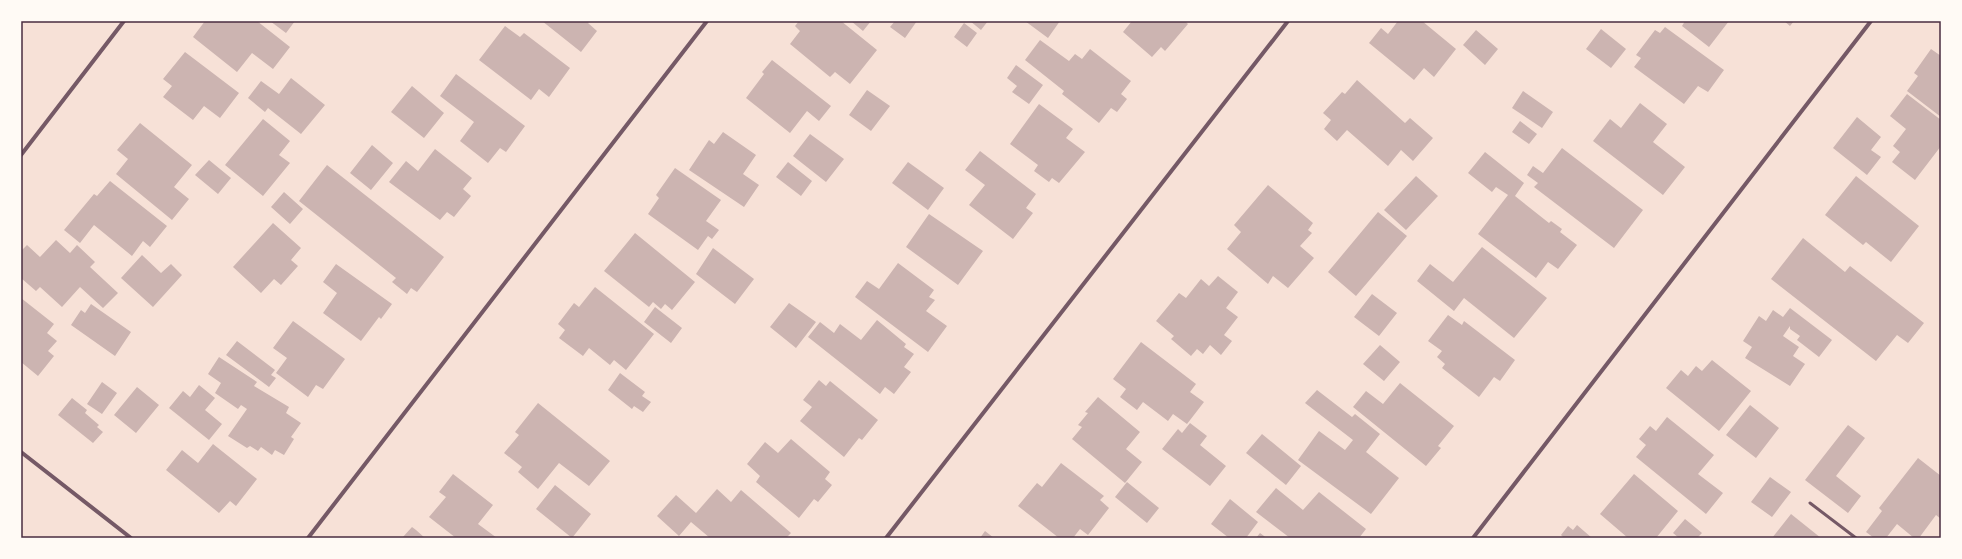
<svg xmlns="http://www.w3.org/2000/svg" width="1962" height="559" font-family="'Exo 2',sans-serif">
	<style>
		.building { fill: #ccb4b1 }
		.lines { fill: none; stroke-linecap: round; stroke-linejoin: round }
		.service { stroke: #755966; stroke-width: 3 }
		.minor { stroke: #755966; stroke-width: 4 }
		.neatline { fill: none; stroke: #4a2c40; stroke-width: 1.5 }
	</style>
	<rect width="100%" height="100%" fill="#f7e1d7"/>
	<path class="building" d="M205 21H257L290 47 273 69 252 53 237 72 193 37Z
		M270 21H295L286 33Z
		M542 21H590L588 23 597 31 581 52Z
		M799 21H841L877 50 850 84 835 72 830 77 790 44 800 31 795 26Z
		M851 21H871L863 31Z
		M895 21H917L905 38 890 27Z
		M970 21H988L981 30Z
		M1025 21H1060L1048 38Z
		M1132 21H1185L1188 24 1165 51 1161 47 1152 57 1123 32Z
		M1398 21H1422L1456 49 1434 77 1424 68 1414 80 1369 43 1381 28 1388 34Z
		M1685 21H1729L1709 47 1682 26Z
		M1784 21H1794L1790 26Z
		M964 23 977 33 967 47 954 37Z
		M505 26 520 37 524 33 570 68 549 97 539 89 531 100 479 60Z
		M1665 27 1724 70 1708 92 1698 86 1684 104 1634 67 1641 58 1636 55 1655 30 1660 33Z
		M1601 29 1626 49 1611 68 1586 49Z
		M1476 30 1498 49 1485 65 1463 45Z
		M1040 40 1069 61 1075 54 1082 59 1090 49 1131 81 1121 94 1127 99 1117 112 1111 108 1099 123 1062 94 1064 91 1025 60Z
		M1931 49 1941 56V117L1907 91 1918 76 1914 73Z
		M185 52 239 93 220 118 204 106 193 120 163 97 172 86 163 79Z
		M772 60 831 106 819 121 807 111 790 133 746 98 764 74 762 72Z
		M1016 65 1043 85 1029 104 1012 92 1017 86 1007 78Z
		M456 74 525 126 506 152 500 148 488 163 460 141 474 122 440 96Z
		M291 78 325 105 301 134 268 108 265 112 248 98 261 81 279 94Z
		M1357 80 1405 123 1410 118 1433 138 1413 161 1401 150 1388 166 1347 130 1337 141 1324 129 1331 120 1323 113 1342 92 1345 94Z
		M412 86 444 113 424 138 391 112Z
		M867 90 890 106 871 131 849 115Z
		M1523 91 1553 112 1542 128 1512 108Z
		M1907 94 1941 120V146L1915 180 1892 162 1900 152 1893 146 1906 129 1890 116Z
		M1640 103 1667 124 1653 142 1685 167 1663 195 1593 141 1610 119 1621 128Z
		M1039 104 1073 129 1066 138 1085 152 1059 183 1052 178 1049 182 1034 171 1038 165 1010 144Z
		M1857 117 1881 137 1871 150 1881 157 1867 175 1833 148Z
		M263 119 290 141 279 155 290 163 263 196 225 165Z
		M1520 121 1537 134 1529 144 1512 132Z
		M140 123 192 165 174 187 189 199 172 220 116 174 128 159 117 150Z
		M723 132 756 155 743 174 759 185 744 207 689 170 709 140 714 144Z
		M810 134 844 159 826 182 793 156Z
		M372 145 393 163 371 190 350 173Z
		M1562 148 1643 210 1614 248 1534 187 1538 183 1527 175 1533 166 1543 173Z
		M435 149 472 178 463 189 471 196 454 217 447 212 440 220 389 182 406 161 418 171Z
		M980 151 1036 194 1026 208 1033 213 1013 239 969 205 985 185 965 170Z
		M1485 152 1524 183 1515 196 1549 223 1551 221 1562 229 1560 232 1577 245 1558 269 1548 262 1536 278 1478 234 1508 195 1496 187 1492 192 1468 173Z
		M209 160 231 178 218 194 195 175Z
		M788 162 812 181 801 196 776 177Z
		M908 162 944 188 928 210 892 183Z
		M327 165 444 257 417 292 411 288 407 294 392 282 396 278 299 201Z
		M675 168 721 200 706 221 719 230 712 239 708 236 698 250 648 214 659 198 656 195Z
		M1416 176 1438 196 1406 230 1384 210Z
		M1856 176 1919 226 1891 262 1866 242 1863 245 1825 215Z
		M110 181 167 226 150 247 143 241 132 256 94 225 80 243 64 230 94 194 97 196Z
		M1268 185 1313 223 1308 230 1312 233 1300 246 1314 258 1288 288 1273 276 1268 284 1227 249 1241 232 1234 225Z
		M284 192 303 209 290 224 271 207Z
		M1378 212 1407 236 1356 296 1328 272Z
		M929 214 983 251 958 285 906 247Z
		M273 223 301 248 291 260 298 266 281 285 274 279 261 293 233 267Z
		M635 233 695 282 672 310 665 304 661 309 653 302 649 307 604 271Z
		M1803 238 1845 272 1850 266 1924 323 1908 343 1897 335 1876 361 1771 279Z
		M56 240 70 253 77 245 95 262 90 267 118 293 103 308 80 287 62 307 40 287 36 291 21 278V251L27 245 40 257Z
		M1482 247 1547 298 1514 338 1464 298 1454 311 1417 281 1430 264 1453 282Z
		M713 248 754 279 735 304 696 274Z
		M142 255 161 273 171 264 182 275 153 307 121 278Z
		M898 263 934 290 929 297 935 300 926 311 947 326 928 352 855 297 867 281 879 289Z
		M336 264 392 304 381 319 379 317 361 341 323 313 337 293 323 282Z
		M1218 276 1238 292 1226 308 1238 317 1224 335 1232 341 1221 355 1210 345 1203 354 1197 349 1191 356 1171 339 1174 336 1156 321 1179 293 1186 298 1201 279 1209 286Z
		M595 287 654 334 626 370 614 360 610 365 589 348 583 356 559 338 565 330 558 324 574 303 579 307Z
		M1372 294 1397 313 1379 336 1354 317Z
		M21 298 54 324 47 333 57 341 48 351 54 356 38 376 21 362Z
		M789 303 816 322 796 348 770 327Z
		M91 304 131 332 115 356 71 325 81 310 85 313Z
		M655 307 682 328 671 343 644 322Z
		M1790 308 1832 340 1819 357 1797 340 1800 336 1790 329V326L1783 336 1799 347 1793 356 1805 364 1790 386 1745 358 1752 347 1743 341 1759 316 1766 321 1773 310 1783 317Z
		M1448 315 1462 325 1464 321 1515 360 1500 381 1494 377 1479 397 1442 368 1445 364 1437 357 1442 351 1428 341Z
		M877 320 906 344 904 347 914 354 904 367 911 372 894 394 885 387 880 394 808 337 820 322 834 333 840 324 861 340Z
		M293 321 345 359 323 389 316 385 308 397 276 373 287 358 273 348Z
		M237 341 275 370 271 375 276 378 269 387 226 355Z
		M1141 342 1196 384 1190 392 1204 402 1187 424 1173 414 1168 421 1143 402 1137 410 1120 397 1126 389 1113 379Z
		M1380 345 1400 362 1384 381 1363 364Z
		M219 357 257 382 254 386 289 407 286 413 301 423 291 437 294 439 284 455 275 450 272 455 261 447 258 451 250 446 247 448 228 436 247 409 241 405 238 409 215 393 221 383 208 374Z
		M1712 360 1751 391 1719 431 1666 388 1681 370 1688 376 1696 366 1702 371Z
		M620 373 645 392 642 396 651 402 643 412 634 406 632 409 608 390Z
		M819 380 826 386 830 381 878 420 862 440 859 438 844 457 800 421 812 407 803 400Z
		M102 382 117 393 102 414 87 404Z
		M1400 383 1454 426 1438 446 1441 448 1426 466 1353 407 1366 391 1383 404Z
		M199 385 215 398 205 410 222 424 209 440 169 408 183 391 190 397Z
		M137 387 159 405 136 433 114 415Z
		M1317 390 1352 417 1355 414 1380 434 1366 452 1399 478 1371 514 1298 460 1319 431 1345 450 1353 440 1305 403Z
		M1098 397 1140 432 1126 449 1142 462 1125 483 1072 439 1082 427 1078 425 1088 413 1085 412Z
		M72 398 87 410 85 413 99 425 97 427 103 432 93 443 58 415Z
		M538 403 610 461 589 486 559 463 538 489 518 472 522 467 504 453 519 435 515 432Z
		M1750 405 1779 428 1756 458 1726 435Z
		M1667 417 1714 455 1698 474 1723 493 1706 514 1636 457 1646 445 1639 439 1650 426 1656 431Z
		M1190 423 1207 436 1200 445 1226 466 1210 486 1162 449 1178 429 1182 433Z
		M1848 425 1865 438 1836 476 1861 496 1848 513 1805 480Z
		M1262 434 1301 466 1286 485 1246 453Z
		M791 439 830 472 825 479 832 485 818 502 814 499 799 518 756 482 760 476 747 464 765 442 778 453Z
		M213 444 257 479 236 506 230 501 219 513 166 470 182 450 198 463Z
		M1918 458 1941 476V519L1936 515 1919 538H1914L1897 524 1886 538H1874L1866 532 1882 511 1879 508Z
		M1061 463 1104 496 1100 500 1109 508 1088 535 1080 529 1073 538H1059L1018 506 1037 483 1042 487Z
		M453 474 493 505 478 524 497 538H456L429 517 446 497 439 492Z
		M1634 474 1678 511 1656 538H1628L1600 514Z
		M1770 477 1791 492 1772 517 1751 502Z
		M1127 482 1159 508 1147 523 1115 497Z
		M555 485 591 514 572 538 536 509Z
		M1276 488 1303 510 1319 492 1366 529 1359 538H1290L1256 512Z
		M717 489 731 502 741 490 791 533 786 538H710L691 522 679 536 657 516 676 495 696 513Z
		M1230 499 1258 522 1246 538H1229L1211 524Z
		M1791 514 1821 538H1772Z
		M1685 519 1702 533 1697 538H1679L1673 533Z
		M1577 525 1592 538H1562L1563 537 1561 535 1568 526 1573 530Z
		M412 527 416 530 425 538H402Z
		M985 531 994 538H980Z
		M1260 533 1264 536 1266 538H1256Z"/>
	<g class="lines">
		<path class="service" d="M1810 503 1856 538"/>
		<path class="minor" d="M21 155 124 21
			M21 452 131 538
			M308 538 707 21
			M886 538 1288 21
			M1473 538 1871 21"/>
	</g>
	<rect width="1962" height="559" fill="none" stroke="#fffaf5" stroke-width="44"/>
	<rect x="22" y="22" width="1918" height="515" class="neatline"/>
</svg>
